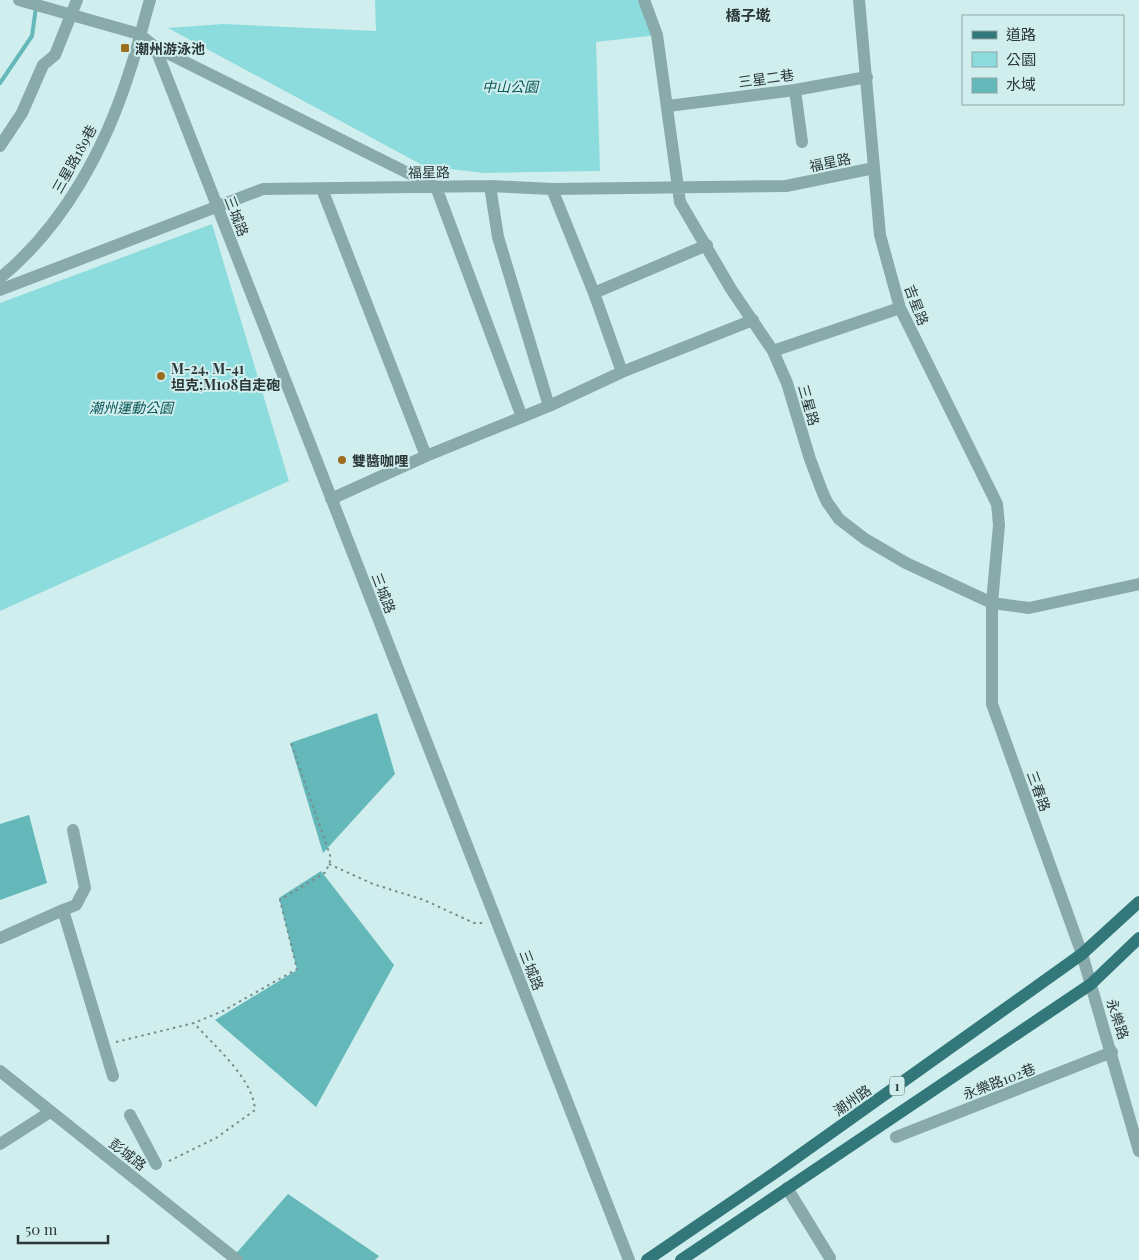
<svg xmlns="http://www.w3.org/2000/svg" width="1139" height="1260" font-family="'Playfair Display','Noto Sans TC',serif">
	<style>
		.green { fill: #8cdcdd }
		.water { fill: #64b8b9 }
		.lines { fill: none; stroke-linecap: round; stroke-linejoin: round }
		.stream { stroke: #64b8b9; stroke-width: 4 }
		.path { stroke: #788c8c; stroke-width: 2; stroke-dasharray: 2.5 4; stroke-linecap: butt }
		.minor { stroke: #89aaab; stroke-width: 12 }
		.major { stroke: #327779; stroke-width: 12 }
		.poi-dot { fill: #9c6d1f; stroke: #d0eeee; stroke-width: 2 }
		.labels { text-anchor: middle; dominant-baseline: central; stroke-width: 4; stroke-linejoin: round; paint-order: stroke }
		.shield { fill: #d0eeee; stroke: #5d6e6e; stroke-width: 1 }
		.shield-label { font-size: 12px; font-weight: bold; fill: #2c3737 }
		.poi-label { font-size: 14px; font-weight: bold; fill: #2c3737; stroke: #d0eeee; text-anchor: start }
		.street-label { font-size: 14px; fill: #2c3737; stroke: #d0eeee }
		.park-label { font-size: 14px; font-style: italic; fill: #0c5758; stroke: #d0eeee }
		.neighbourhood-label { font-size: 15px; font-weight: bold; fill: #2c3737; stroke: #d0eeee }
	</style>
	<rect width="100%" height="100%" fill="#d0eeee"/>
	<path class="green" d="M375 0H644L657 35 596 42 600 171 484 173 424 166 168 28 223 24 376 31Z
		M212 224 289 481 0 611V303Z"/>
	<path class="water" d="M377 713 395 774 323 853 290 743Z
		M29 815 47 883 0 900V824Z
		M321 871 394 965 316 1107 215 1020 297 970 279 898Z
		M288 1194 379 1256 375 1260H237L233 1257Z"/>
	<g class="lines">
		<path class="stream" d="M0 83 32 36 36 7"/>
		<path class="path" d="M329 864 373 884 424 900 474 923H484
			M116 1042 194 1023 223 1011 297 969 280 900 326 872 331 858 290 740
			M169 1161 216 1138 255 1110C253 1078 214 1046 194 1023"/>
		<path class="minor" d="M19 0 139 34 155 47 436 187 522 417
			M644 0 657 35 680 202 731 289 773 351 787 383 810 459 822 491 827 502 839 519 865 539 906 563 992 603 1029 608 1139 584
			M859 0 880 235 900 308 997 504 999 525 992 603V704L1082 954 1139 1151
			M155 47 629 1260
			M795 90 802 142
			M668 106 795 90 867 77
			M0 146 22 113 43 65 55 55 77 0
			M490 186 498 237 549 406
			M322 189 426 456
			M552 189 594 293 622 372
			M0 278C64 226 106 147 130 70 138 47 143 23 150 0
			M0 290 263 189 490 186 552 189 786 186 874 168
			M594 293 707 245
			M773 351 900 308
			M331 499 426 456 549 406 622 372 753 320
			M63 910 76 905 85 888 73 830
			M0 938 63 910 113 1076
			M0 1071 237 1260
			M130 1115 156 1164
			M896 1137 1112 1052
			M0 1144 50 1112
			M787 1188 830 1258"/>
		<path class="major" d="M647 1260 776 1172 1082 954 1139 902
			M681 1260 1091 984 1139 938"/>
	</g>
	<g class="poi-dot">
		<rect x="120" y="43" width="10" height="10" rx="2.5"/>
		<circle cx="161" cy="376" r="5"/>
		<circle cx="342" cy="460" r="5"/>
	</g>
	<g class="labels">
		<rect class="shield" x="889.5" y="1076.5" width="15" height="19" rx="4"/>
		<g class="shield-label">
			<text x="897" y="1086">1</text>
		</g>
		<g class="poi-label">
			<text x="135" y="48">潮州游泳池</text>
			<text x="171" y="368">M-24, M-41<tspan x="171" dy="16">坦克;M108自走砲</tspan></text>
			<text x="352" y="460">雙醬咖哩</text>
		</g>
		<g class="street-label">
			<text transform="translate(766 78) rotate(-8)">三星二巷</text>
			<text transform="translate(74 159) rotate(-61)">三星路189巷</text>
			<text transform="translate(830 162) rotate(-12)">福星路</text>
			<text transform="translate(429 172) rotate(-1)">福星路</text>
			<text transform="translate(237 216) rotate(69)">三城路</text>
			<text transform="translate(917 305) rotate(69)">吉星路</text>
			<text transform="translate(809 405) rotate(74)">三星路</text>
			<text transform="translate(384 593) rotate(69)">三城路</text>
			<text transform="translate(1039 791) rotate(70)">三春路</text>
			<text transform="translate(532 970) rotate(69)">三城路</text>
			<text transform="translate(1118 1019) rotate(72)">永樂路</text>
			<text transform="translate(999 1081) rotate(-21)">永樂路102巷</text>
			<text transform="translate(852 1100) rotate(-35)">潮州路</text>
			<text transform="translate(128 1154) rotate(38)">彭城路</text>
		</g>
		<g class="park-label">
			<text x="510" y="86">中山公園</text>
			<text x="131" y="407">潮州運動公園</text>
		</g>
		<g class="neighbourhood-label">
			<text x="748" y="15">橋子墘</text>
		</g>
	</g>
	<rect x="962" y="15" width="162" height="90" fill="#d0eeee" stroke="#8ea5a5"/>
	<rect x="972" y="31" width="25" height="8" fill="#327779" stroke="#8ea5a5"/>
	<text x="1006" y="40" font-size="15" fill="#2c3737">道路</text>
	<rect x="972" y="52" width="25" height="15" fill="#8cdcdd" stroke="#8ea5a5"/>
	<text x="1006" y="65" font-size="15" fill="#2c3737">公園</text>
	<rect x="972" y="78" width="25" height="15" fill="#64b8b9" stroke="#8ea5a5"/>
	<text x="1006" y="90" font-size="15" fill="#2c3737">水域</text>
	<path d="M18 1235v8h90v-8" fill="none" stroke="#2c3737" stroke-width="2.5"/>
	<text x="25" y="1235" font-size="15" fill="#2c3737" stroke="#d0eeee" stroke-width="4" paint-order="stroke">50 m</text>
</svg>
